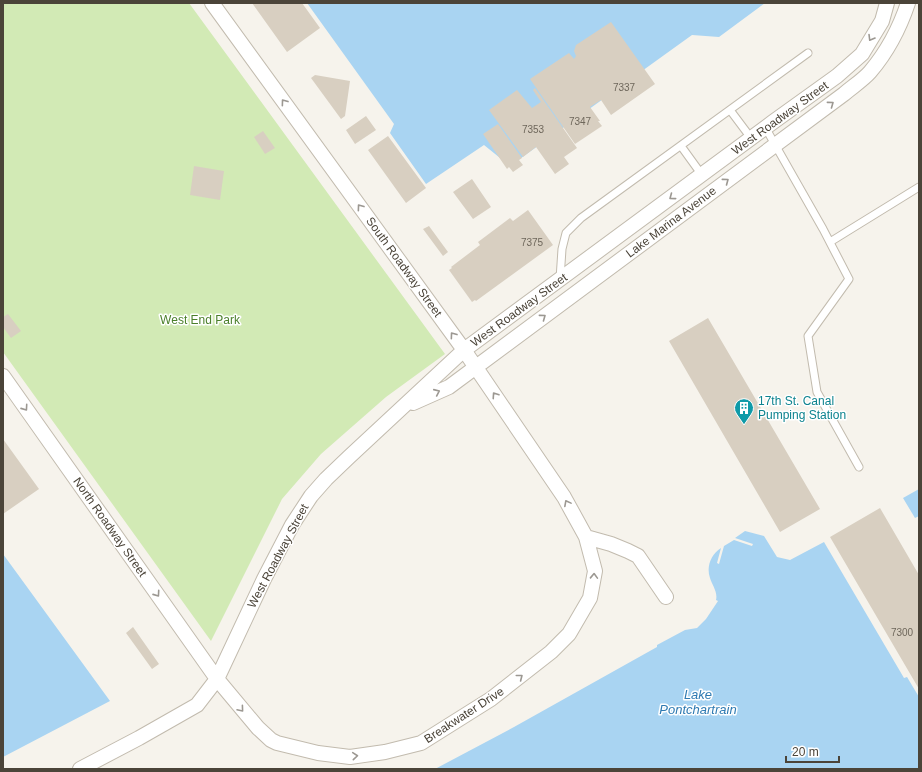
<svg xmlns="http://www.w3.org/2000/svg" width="922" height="772" font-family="Helvetica,sans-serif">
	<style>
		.green { fill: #d2eab5 }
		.water { fill: #a9d4f2 }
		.building { fill: #d8cfc1 }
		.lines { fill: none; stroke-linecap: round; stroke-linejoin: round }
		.service-casing { stroke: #c2bbae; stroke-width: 9 }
		.minor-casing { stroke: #c2bbae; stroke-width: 16 }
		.service { stroke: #fff; stroke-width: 7 }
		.minor { stroke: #fff; stroke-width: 14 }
		.oneway { stroke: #9c9892 }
		.labels { text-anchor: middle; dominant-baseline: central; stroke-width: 3; stroke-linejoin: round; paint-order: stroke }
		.number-label { font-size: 10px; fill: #6e675b }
		.street-label { font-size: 12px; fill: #4b4439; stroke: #fff }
		.park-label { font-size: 12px; fill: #4a7f2a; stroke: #fff }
		.culture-label { font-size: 12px; fill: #0d838f; stroke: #fff; text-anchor: start }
		.water-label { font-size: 13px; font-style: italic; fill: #2e7ab2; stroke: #fff }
	</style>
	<rect width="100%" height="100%" fill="#f6f3ec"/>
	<path class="green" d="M3 3H189L445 354 386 397 321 454 282 499 211 641 3 352Z"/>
	<path class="water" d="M307 3H765L719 37 692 35 510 166 484 145 426 184 390 133 394 124Z
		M919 489V516L915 518 903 498Z
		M745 531 764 536 777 557 790 560 824 542 904 678 907 677 919 697V769H435L514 727 657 647V645L685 630 697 628 706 619 718 601 716 600C718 592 712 585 710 578 706 567 711 554 721 548L717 563 719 564 724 546 734 540 752 546 753 544 735 538Z
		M3 554 110 701 3 757Z"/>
	<path class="building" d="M252 3H302L320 28 287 52Z
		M611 22 655 84 611 115 601 100 590 107 600 121H598L602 126 575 144 530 79 569 53 574 59 576 56 574 51 576 45Z
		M315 75 350 81 345 116 341 119 311 78Z
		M535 88 577 148 564 157 569 164 555 174 536 147 523 157 489 110 517 90 532 108 541 102 533 90Z
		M366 116 376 130 355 144 346 130Z
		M498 124 522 158 519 160 523 165 513 172 509 167 507 169 483 134Z
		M263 131 275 148 265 154 254 137Z
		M388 136 426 188 406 203 368 150Z
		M194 166 224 171 220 200 190 195Z
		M472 179 491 207 473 219 453 192Z
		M528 210 553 245 476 301 475 300 472 302 449 270 452 268 451 267 480 245 478 242 510 218 513 221Z
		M429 226 448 252 443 256 423 229Z
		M8 314 21 331 11 338 3 327V317Z
		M708 318 820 509 780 532 669 341Z
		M3 439 39 489 3 514Z
		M880 508 919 575V689L830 537Z
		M133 627 159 664 152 669 126 633Z"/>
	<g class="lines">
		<defs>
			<path id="service" d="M730 110 751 138
				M765 127 823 229 849 279 808 336 817 392 859 467
				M681 146 702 175
				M830 242 919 187
				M560 279 562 249 566 233 581 218 808 53"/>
			<path id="minor" d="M3 376 217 679 258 728 271 740 277 743 318 753 350 757 385 752 421 743 491 699 551 652 569 634 590 598 595 571 586 537 564 497 464 350 212 3
				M413 403 449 387 844 94C852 87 863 80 870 72 887 52 900 27 908 3
				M586 537 611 544 628 551 638 556 666 597
				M80 769 139 738 197 705 217 679 264 579 292 525 311 496 326 479 349 457 464 350 773 122 837 76 862 54 882 21 887 3"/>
		</defs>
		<use href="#service" class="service-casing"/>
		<use href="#minor" class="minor-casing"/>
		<use href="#service" class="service"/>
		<use href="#minor" class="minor"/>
	</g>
	<defs><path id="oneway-chevron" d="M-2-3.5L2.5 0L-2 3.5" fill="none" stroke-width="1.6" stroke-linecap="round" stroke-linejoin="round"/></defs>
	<g class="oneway">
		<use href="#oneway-chevron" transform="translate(871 38) rotate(121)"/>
		<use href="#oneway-chevron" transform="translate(284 102) rotate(-126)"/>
		<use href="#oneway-chevron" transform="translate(831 104) rotate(-36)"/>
		<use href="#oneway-chevron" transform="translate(726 181) rotate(-37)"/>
		<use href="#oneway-chevron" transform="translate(672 197) rotate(143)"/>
		<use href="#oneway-chevron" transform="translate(360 207) rotate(-126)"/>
		<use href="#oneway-chevron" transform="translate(543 317) rotate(-36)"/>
		<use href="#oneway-chevron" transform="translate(453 335) rotate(-126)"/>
		<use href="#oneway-chevron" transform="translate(437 392) rotate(-24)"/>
		<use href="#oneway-chevron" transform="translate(495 395) rotate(-124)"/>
		<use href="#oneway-chevron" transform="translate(25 408) rotate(55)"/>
		<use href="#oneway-chevron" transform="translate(567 503) rotate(-118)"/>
		<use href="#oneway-chevron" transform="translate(594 576) rotate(-88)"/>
		<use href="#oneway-chevron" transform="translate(157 594) rotate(55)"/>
		<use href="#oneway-chevron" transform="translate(520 677) rotate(-38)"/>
		<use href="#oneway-chevron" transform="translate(241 709) rotate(50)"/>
		<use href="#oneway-chevron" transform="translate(355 756) rotate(-5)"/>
	</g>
	<defs>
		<symbol id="building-pin" viewBox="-11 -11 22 30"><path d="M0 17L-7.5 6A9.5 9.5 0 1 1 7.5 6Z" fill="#0f9aa8" stroke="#fff"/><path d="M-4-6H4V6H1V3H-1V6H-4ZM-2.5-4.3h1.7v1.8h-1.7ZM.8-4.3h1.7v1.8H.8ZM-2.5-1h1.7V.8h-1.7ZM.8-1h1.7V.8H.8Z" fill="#fff"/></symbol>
	</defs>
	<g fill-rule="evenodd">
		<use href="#building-pin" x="733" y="397" width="22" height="30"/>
	</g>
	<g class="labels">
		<g class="number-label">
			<text x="624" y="87">7337</text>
			<text x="580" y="121">7347</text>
			<text x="533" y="129">7353</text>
			<text x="532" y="242">7375</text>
			<text x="902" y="632">7300</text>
		</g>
		<g class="street-label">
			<text transform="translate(780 118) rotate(-36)">West Roadway Street</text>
			<text transform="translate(671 222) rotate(-37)">Lake Marina Avenue</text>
			<text transform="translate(404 267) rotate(54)">South Roadway Street</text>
			<text transform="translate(519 310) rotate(-36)">West Roadway Street</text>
			<text transform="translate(110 527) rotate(55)">North Roadway Street</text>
			<text transform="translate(278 556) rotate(-62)">West Roadway Street</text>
			<text transform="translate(464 715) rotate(-33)">Breakwater Drive</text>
		</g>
		<g class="park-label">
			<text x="200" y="320">West End Park</text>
		</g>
		<g class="culture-label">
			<text x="758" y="401">17th St. Canal<tspan x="758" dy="14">Pumping Station</tspan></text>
		</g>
		<g class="water-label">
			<text x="698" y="694">Lake<tspan x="698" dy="15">Pontchartrain</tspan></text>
		</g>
	</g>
	<rect width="922" height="772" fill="none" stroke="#4b4439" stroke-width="8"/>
	<path d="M786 756v6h53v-6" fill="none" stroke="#4b4439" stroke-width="2"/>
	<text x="792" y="756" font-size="12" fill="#4b4439" stroke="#ffffff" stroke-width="3" paint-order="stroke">20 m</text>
</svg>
